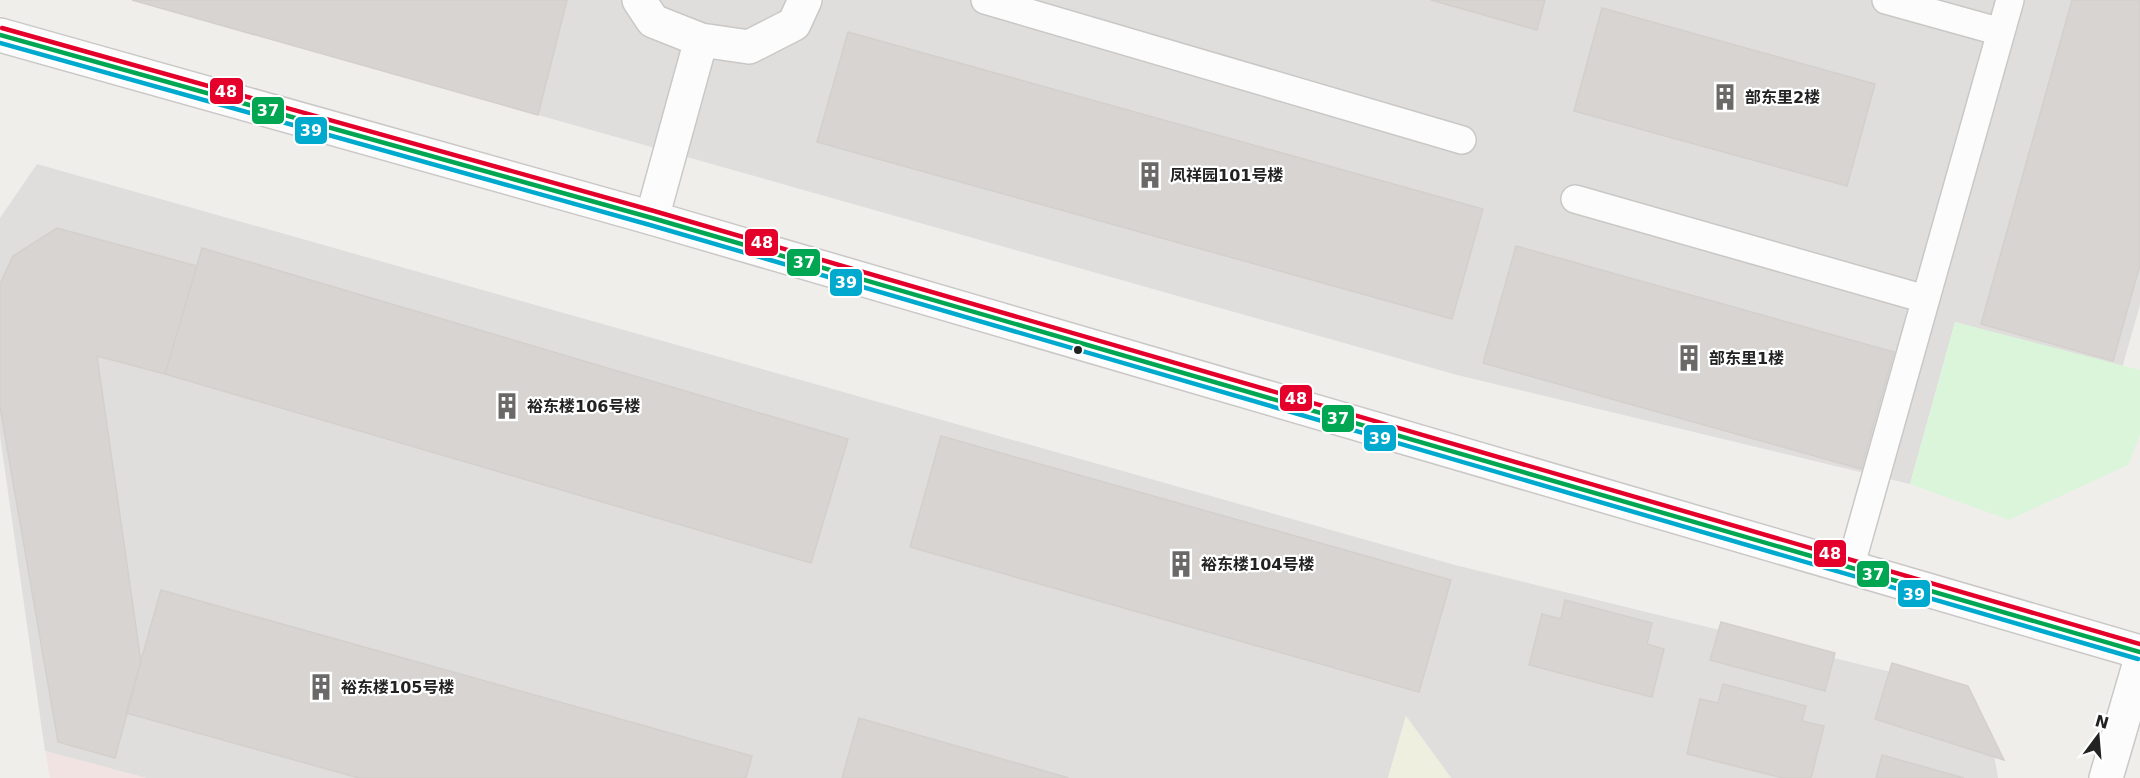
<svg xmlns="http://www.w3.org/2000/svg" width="2140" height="778" font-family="'DejaVu Sans','Noto Sans SC',sans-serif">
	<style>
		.residential { fill: #dfdedc }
		.commercial { fill: #f1e3e1 }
		.farmland { fill: #efefdf }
		.park { fill: #daf5da }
		.building { fill: #d7d4d2; stroke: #d3d0cc; stroke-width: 1.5 }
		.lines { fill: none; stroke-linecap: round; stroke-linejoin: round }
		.service-casing { stroke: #c9c8c7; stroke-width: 30 }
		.minor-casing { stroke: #c9c8c7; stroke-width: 36 }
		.tertiary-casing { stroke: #c9c8c7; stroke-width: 36 }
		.service { stroke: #fdfcfc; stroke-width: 27 }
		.minor { stroke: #fdfcfc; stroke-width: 33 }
		.tertiary { stroke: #fdfcfc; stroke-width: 33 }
		.bus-1-casing { stroke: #fff; stroke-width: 9 }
		.bus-2-casing { stroke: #fff; stroke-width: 9 }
		.bus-3-casing { stroke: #fff; stroke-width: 9 }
		.bus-1 { stroke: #00a651; stroke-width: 4.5 }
		.bus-2 { stroke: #00a9ce; stroke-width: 4.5 }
		.bus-3 { stroke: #e4002b; stroke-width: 4.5 }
		.bus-dot { fill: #222; stroke: #fff; stroke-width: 2 }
		.labels { text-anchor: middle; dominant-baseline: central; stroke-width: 4.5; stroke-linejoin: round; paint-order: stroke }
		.poi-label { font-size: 16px; font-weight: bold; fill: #222; stroke: #fff; text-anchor: start }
		.line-badge { stroke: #fff; stroke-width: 2 }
		.badge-label { font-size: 16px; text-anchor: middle; font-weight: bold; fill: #fff }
	</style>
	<rect width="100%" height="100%" fill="#f0eeeb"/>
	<path class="residential" d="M132 0H2140V305L2122 368 1955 322 1910 484 1457 375Z
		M37 164 1455 565 1936 683 1994 754 1998 778H1451L1406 716 1388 778H146L45 751 0 436V218Z"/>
	<path class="commercial" d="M45 751 146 778H50Z"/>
	<path class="farmland" d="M1406 716 1451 778H1388Z"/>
	<path class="park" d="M1955 322 2140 370V434L2128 465 2009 520 1910 484Z"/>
	<path class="building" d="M132 0H567L538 115Z
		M1431 0H1545L1537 30Z
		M2072 0H2140V265L2113 361 1981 324Z
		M1602 8 1875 84 1847 186 1574 111Z
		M848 32 1483 209 1452 319 817 142Z
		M57 228 197 266 165 374 97 356 141 662 115 758 58 742 0 407V284L13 256Z
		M1516 246 1894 352 1861 469 1483 363Z
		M202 248 848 439 811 563 165 374Z
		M941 436 1451 580 1419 692 910 547Z
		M161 590 752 756 746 778H359L126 713Z
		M1565 600 1652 623 1647 644 1664 649 1652 697 1529 665 1542 614 1561 619Z
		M1721 622 1835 653 1825 691 1710 660Z
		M1892 663 1968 686 2004 760 1875 719Z
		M1723 684 1806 706 1802 721 1824 726 1811 778H1783L1687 754 1700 699 1718 703Z
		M859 718 1069 778H842Z
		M1882 755 1964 778H1876Z"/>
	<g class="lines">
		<defs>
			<path id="service" d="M985 0 1462 140
				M1886 0 2001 32
				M1575 199 1925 299
				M1850 568 2010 0"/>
			<path id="minor" d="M639 0 653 21 701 40
				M652 218 701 40 749 47 794 24 805 0
				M2106 778 2140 662"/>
			<path id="tertiary" d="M0 35 652 218 2140 652"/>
		</defs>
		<use href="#service" class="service-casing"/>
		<use href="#minor" class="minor-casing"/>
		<use href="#tertiary" class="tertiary-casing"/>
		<use href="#service" class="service"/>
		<use href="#minor" class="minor"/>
		<use href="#tertiary" class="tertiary"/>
		<defs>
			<path id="bus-1" d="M0 35 652 218 2140 652"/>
			<path id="bus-2" d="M0 43 650 225 2138 659"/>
			<path id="bus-3" d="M2 28 654 211 2140 644"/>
		</defs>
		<use href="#bus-1" class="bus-1-casing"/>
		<use href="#bus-2" class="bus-2-casing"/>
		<use href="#bus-3" class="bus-3-casing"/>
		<use href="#bus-1" class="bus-1"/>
		<use href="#bus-2" class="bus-2"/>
		<use href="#bus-3" class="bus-3"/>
	</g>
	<defs>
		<symbol id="building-bare" viewBox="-9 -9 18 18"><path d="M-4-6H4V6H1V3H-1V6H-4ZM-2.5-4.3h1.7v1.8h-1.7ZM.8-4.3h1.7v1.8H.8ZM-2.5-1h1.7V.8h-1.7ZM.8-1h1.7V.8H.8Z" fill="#6a6968" stroke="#fff" stroke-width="2.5" paint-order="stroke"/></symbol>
	</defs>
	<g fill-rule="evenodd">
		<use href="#building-bare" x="1706" y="78" width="38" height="38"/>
		<use href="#building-bare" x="1131" y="156" width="38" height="38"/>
		<use href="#building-bare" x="1670" y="339" width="38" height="38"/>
		<use href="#building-bare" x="488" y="387" width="38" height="38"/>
		<use href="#building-bare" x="1162" y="545" width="38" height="38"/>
		<use href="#building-bare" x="302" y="668" width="38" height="38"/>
	</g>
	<circle class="bus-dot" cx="1078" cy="350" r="5"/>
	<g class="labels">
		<g class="poi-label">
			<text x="1745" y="97">部东里2楼</text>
			<text x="1170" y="175">凤祥园101号楼</text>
			<text x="1709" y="358">部东里1楼</text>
			<text x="527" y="406">裕东楼106号楼</text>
			<text x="1201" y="564">裕东楼104号楼</text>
			<text x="341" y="687">裕东楼105号楼</text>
		</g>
	</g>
	<g class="line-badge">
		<rect x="209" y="77" width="35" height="28" rx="6" fill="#e4002b"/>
		<rect x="251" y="96" width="34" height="29" rx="6" fill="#00a651"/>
		<rect x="294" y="116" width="34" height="29" rx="6" fill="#00a9ce"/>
		<rect x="744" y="228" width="35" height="29" rx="6" fill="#e4002b"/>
		<rect x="786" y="248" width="35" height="29" rx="6" fill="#00a651"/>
		<rect x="829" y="268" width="34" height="29" rx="6" fill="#00a9ce"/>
		<rect x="1279" y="384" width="34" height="28" rx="6" fill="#e4002b"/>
		<rect x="1321" y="404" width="34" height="29" rx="6" fill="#00a651"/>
		<rect x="1363" y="424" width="34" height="28" rx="6" fill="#00a9ce"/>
		<rect x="1813" y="539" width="34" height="29" rx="6" fill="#e4002b"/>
		<rect x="1856" y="560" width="34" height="28" rx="6" fill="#00a651"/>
		<rect x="1897" y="579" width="34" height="29" rx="6" fill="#00a9ce"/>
	</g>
	<g class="badge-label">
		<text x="226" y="97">48</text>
		<text x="268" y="116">37</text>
		<text x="311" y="136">39</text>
		<text x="762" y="248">48</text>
		<text x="804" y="268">37</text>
		<text x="846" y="288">39</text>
		<text x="1296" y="404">48</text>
		<text x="1338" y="424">37</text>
		<text x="1380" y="444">39</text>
		<text x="1830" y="559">48</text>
		<text x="1873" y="580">37</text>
		<text x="1914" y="600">39</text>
	</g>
	<g transform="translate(2098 736) rotate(16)" stroke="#ffffff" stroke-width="4.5" paint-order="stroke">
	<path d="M0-4.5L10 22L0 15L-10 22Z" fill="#222222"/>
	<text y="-9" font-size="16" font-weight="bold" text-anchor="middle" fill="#222222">N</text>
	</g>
</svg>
